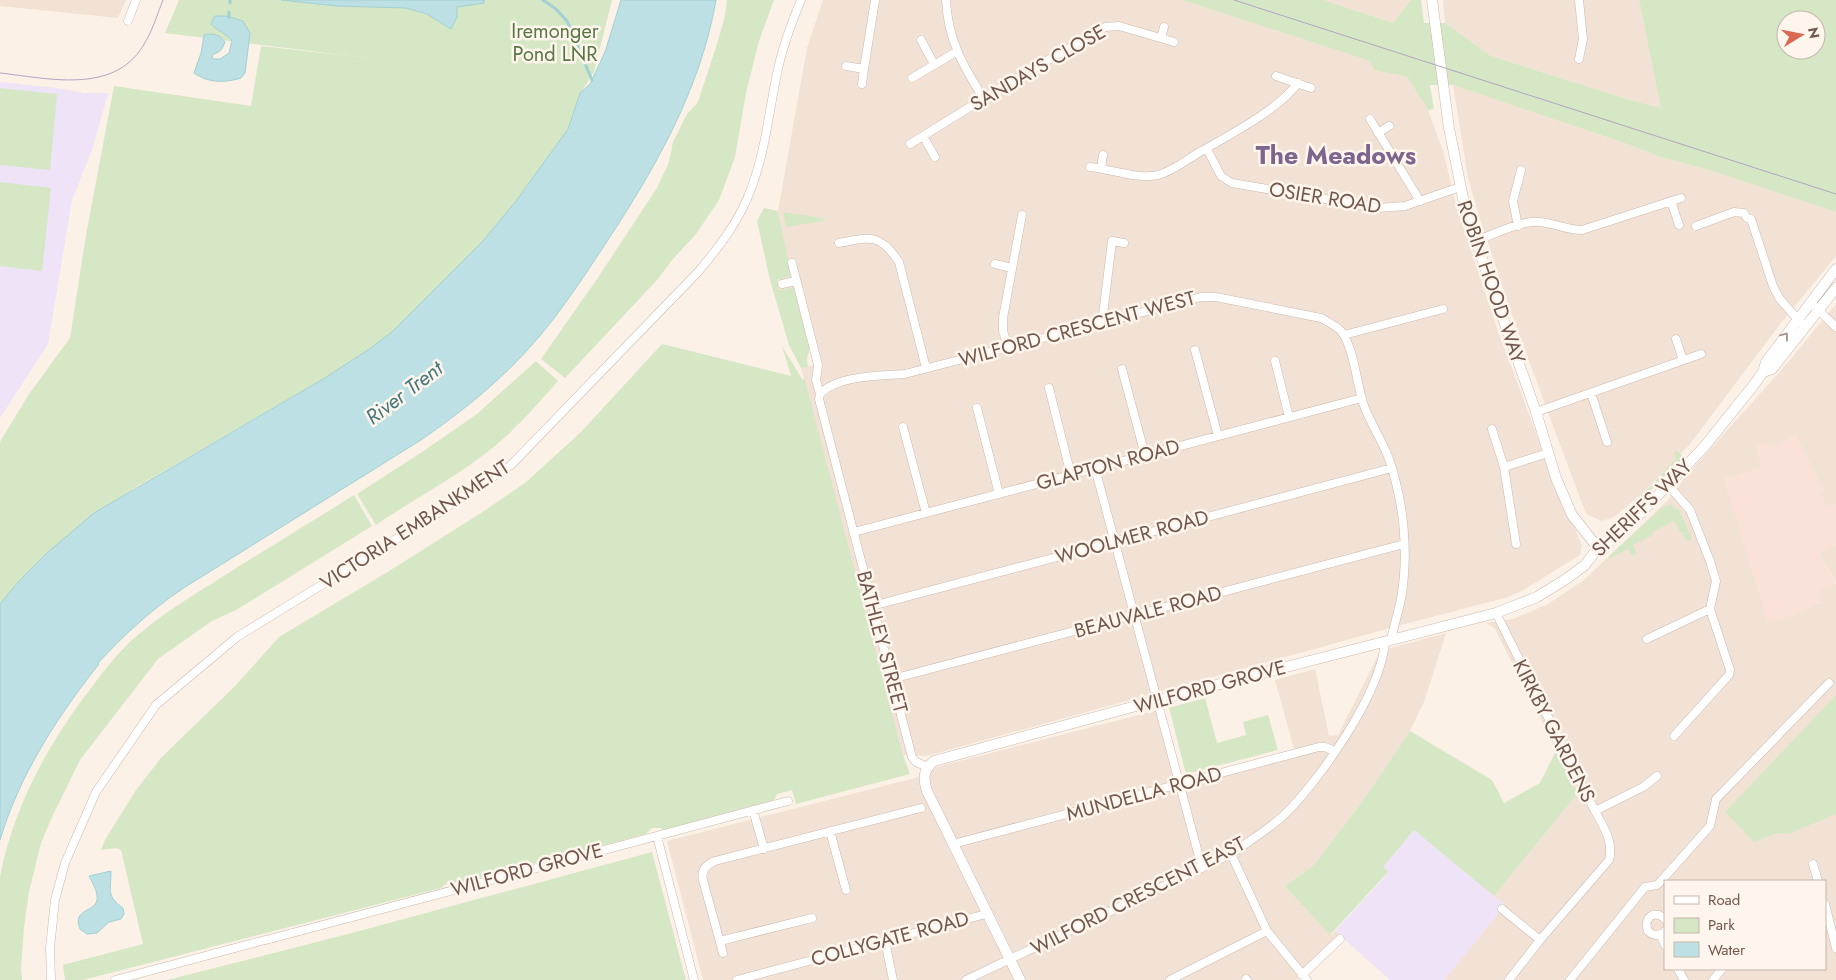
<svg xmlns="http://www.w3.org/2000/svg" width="1836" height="980" font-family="Jost,sans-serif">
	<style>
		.residential { fill: #f2e2d5; fill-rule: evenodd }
		.commercial { fill: #fae2da }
		.education { fill: #eee3f7 }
		.green { fill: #d6e7c5; fill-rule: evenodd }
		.water { fill: #bce0e3; stroke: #a3d0d4 }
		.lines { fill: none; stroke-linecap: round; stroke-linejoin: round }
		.stream { stroke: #a3d0d4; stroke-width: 3 }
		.minor-casing { stroke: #ccb8ad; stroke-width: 9 }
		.tertiary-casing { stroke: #ccb8ad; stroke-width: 11 }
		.minor { stroke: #fff; stroke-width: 8 }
		.tertiary { stroke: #fff; stroke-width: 10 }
		.tram { stroke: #b3a5c3; stroke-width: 1 }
		.oneway { stroke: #aa9a94 }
		.labels { text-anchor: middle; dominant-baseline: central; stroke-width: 5; stroke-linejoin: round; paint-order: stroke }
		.park-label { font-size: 20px; fill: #587745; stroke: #fef5ec }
		.street-label { font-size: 20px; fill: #72574d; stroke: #fef5ec }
		.water-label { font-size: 21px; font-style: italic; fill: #45777d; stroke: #fef5ec }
		.district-label { font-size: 25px; font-weight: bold; fill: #7d658e; stroke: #fef5ec }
	</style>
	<rect width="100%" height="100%" fill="#fbf1e6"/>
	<path class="residential" d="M0 0H126L118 18 0 6Z
		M823 0H1182L1371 61 1375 70 1407 77 1428 110 1443 151 1457 208 1497 328 1556 487 1582 545 1580 555 1522 591 1505 598 1405 624 927 756 903 755 801 368 814 365 794 287 779 290 777 280 792 276 778 211 807 48Z
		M1323 0H1411L1393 23Z
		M1443 0H1639L1662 109 1630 100 1491 56 1445 23Z
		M1453 85 1616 140 1661 157 1709 170 1836 212V256L1781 323 1690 444 1647 489 1614 517 1602 521 1586 514 1559 442 1511 312 1479 216 1468 178Z
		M1836 304V507L1834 504 1827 508 1819 492 1824 490 1769 448 1756 445 1762 468 1724 479 1739 524 1820 601 1818 594 1820 588 1836 583V980H1444L1505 905 1494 896 1578 793 1495 629 1486 623 1513 619 1548 604 1584 580 1669 499 1686 476 1784 367ZM1665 881H1825V969H1665Z
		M1836 545V582L1819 553Z
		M1446 633 1424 702 1410 731 1362 802 1314 865 1285 886 1331 935 1335 931 1342 937 1297 980H703L667 841 915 778 940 766 1158 710 1178 782 1294 749 1275 680 1315 669 1329 736 1338 735 1380 651Z"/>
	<path class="commercial" d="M1796 435 1824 490 1820 493 1827 507 1835 504 1836 507V545L1819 553 1836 583 1821 589 1818 594 1820 601H1825L1794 615 1768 623 1724 479 1762 468 1756 445 1765 442 1770 448Z"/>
	<path class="education" d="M0 82 56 88 84 93H108L93 147 72 200 48 344 0 418Z
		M1414 830 1505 905 1444 980H1390L1335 931 1388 873 1383 867Z"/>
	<path class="green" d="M179 0H612L594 72 582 91H581L568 129 496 228 393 331 371 348 323 379 133 489 0 606V442L29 394 70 338 86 235 114 86 251 106 261 46 367 58 165 33Z
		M727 0H774L759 41 746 93 735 157 719 200 696 234 673 259 657 280 565 378 541 359 595 282 657 188 669 162 673 142 687 114 698 102 717 44 724 20Z
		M1182 0H1323L1393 23 1411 0H1421L1424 23H1445L1491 56 1630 100 1661 108 1639 0H1836V212L1709 170 1661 157 1616 140 1453 85H1430L1434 109 1428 110 1407 77 1374 70 1370 61ZM1786 20H1816V50H1786Z
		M0 88 57 94 50 170 0 165Z
		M0 182 51 188 42 271 0 266Z
		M764 208 778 211 792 276 777 280 779 290 795 287 810 347 807 359 808 367 801 368 789 345 770 280 757 221Z
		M783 212 823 218 824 221 786 227Z
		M662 344 791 376 782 346 802 379 805 380 903 755 910 774 796 804 792 790 777 794 774 800 664 830 660 828H652L646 834 460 883 450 881 441 888 83 980H65L63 965 143 944 121 850 117 848 101 850 105 840 136 790 161 758 236 685 279 637 386 573 481 513 525 483 581 432Z
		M536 361 558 381C535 407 511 435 482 456 449 481 411 501 376 525L357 494 422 452 477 414Z
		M1677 451 1684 457 1637 504 1634 501 1651 486 1676 458 1674 452Z
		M354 495 372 526 236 610 212 621 158 659 80 760 52 817 41 843 29 892 24 927 21 967 22 980H0V877C13 808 48 744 91 688 103 672 117 654 132 640 160 615 192 596 222 577 266 549 310 523 354 495Z
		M1670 504 1680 511 1692 539 1687 541 1682 532H1680L1674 521 1652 532 1653 535 1633 545 1637 553 1632 556 1628 549 1609 559 1608 557 1663 507Z
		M1836 695V814L1789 834 1778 833 1754 842 1725 812Z
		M1205 698 1217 743 1246 735 1243 722 1268 715 1278 750 1186 774 1169 708Z
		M1410 731 1492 780 1504 803 1540 783 1556 751 1578 793 1494 896 1414 830 1383 867 1388 872 1330 935 1285 886 1314 865 1362 802Z
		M652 852 686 980H167L352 933Z"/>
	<path class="water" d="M281 0H484V3L457 7V17L451 29 427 14 406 8 337 6Z
		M621 0H716C700 92 653 172 602 249 575 290 548 331 512 366 484 394 454 417 421 440L182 589C151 610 124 635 98 663L99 664C57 717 19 776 0 840V604L19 581 47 553 94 513 323 379 371 348 393 331 483 241 516 201 568 129 580 93 590 84 605 52Z
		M215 16H227L243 21 250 33 245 73 241 78C225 83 208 83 194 73L201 53 204 35C213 33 219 34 225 42 222 50 220 52 212 55L213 59H220L229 53 232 41C226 33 217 31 211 24Z
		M111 871C111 891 106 896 123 908L124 914 121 919 109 922 97 933 87 934 80 929C71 906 100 914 97 895 96 888 92 882 89 876Z"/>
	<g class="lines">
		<path class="stream" d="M543 0 556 9 567 21 592 80
			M230 3V0
			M229 17V12"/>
		<defs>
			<path id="minor" d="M946 0C948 40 963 66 984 99
				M1579 0 1583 39 1579 59
				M128 21 136 0
				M1161 38 1164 27
				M921 40 934 64
				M846 66 864 69 875 0
				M1276 76 1311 88
				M912 78 956 52
				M862 84 864 69
				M1370 119 1420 201
				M1378 133 1389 126
				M923 136 935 157
				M910 144 1012 81 1105 27 1119 26 1174 42
				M1207 149 1221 176 1232 183 1378 208 1405 206 1460 187
				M1090 167C1110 169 1140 180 1158 175 1173 171 1186 160 1198 153 1228 136 1278 110 1298 83
				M1101 168 1103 155
				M1671 201 1679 225
				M1518 226 1513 201 1521 170
				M1696 226 1734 212 1744 213 1747 218 1751 219 1773 286 1779 298 1801 323
				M1475 241C1493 235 1521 220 1540 222 1554 223 1567 230 1582 230L1681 198
				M839 243C870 237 880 233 899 262L926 368
				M792 263 818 365 816 380 820 394 819 399 912 757 916 762 928 767
				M995 264 1012 268
				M782 284 796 281
				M1810 302 1836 327
				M1102 323 1112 241 1124 243
				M1344 335 1443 309
				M1676 339 1683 360
				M1008 347 1003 331V318L1022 215
				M1195 350 1218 436
				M1275 361 1289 417
				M1122 369 1145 455
				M1049 388 1071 475
				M1591 393 1607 442
				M820 394C838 375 881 376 905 374L1201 297H1216L1321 318C1328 322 1335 325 1341 331 1353 345 1357 384 1363 403 1370 423 1382 440 1389 459 1404 503 1409 553 1401 599 1398 613 1394 626 1391 640
				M977 408 999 494
				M1536 412 1701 354
				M903 427 926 513
				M1492 429 1504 467 1516 544
				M1504 467 1548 453
				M1095 468 1202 868
				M1669 486 1690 510 1710 561 1716 581 1710 609 1730 670 1729 675 1674 736
				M854 532 1362 398
				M872 606 1392 468
				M1496 613 1595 811 1643 787 1657 776
				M1647 639 1710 609
				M892 679 1404 544
				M753 810 764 849
				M830 831 846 890
				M657 836 694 980
				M953 844 1319 747H1325L1334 751
				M1231 854 1267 931 1307 980
				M1813 864 1818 881
				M1825 904 1836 948
				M1502 909 1540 940
				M1665 919C1654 909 1643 918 1648 931 1653 936 1660 937 1665 931
				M1660 934 1665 945
				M266 940 788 801
				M720 941 812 918
				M885 941 893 980
				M723 953 703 880C701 871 705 865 715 861L921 808
				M1678 969 1684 980
				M1302 975 1340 939
				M1246 979 1247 980
				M51 980 50 948 55 900 65 863 96 792 156 705 237 637 427 520 511 465 698 272C719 247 740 220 751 189 766 150 769 109 778 69 783 45 792 22 801 0
				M115 980 265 940
				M737 980 986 914
				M966 980 1231 854C1249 841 1268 830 1284 815 1320 780 1382 692 1385 641
				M1170 980 1267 931
				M1509 980 1540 940 1609 860C1614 841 1603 826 1595 811
				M1570 980 1645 887 1657 885 1661 881 1710 826 1716 799 1829 683
				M1713 980 1722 969"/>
			<path id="tertiary" d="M1432 0 1449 128 1466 213 1536 412 1556 478 1572 515 1598 548
				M1763 372 1772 369 1836 288
				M1020 980 927 791C923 779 923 770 934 761L1158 700 1496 613 1537 597 1566 579 1585 565 1598 548 1609 542 1635 519 1704 447 1753 386 1763 372 1766 362 1836 269"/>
		</defs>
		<use href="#minor" class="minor-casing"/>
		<use href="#tertiary" class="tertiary-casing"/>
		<use href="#minor" class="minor"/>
		<use href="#tertiary" class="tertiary"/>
		<path class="tram" d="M1234 0 1836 194
			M0 73C47 78 113 95 143 46 152 32 157 15 163 0"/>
	</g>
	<defs><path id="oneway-chevron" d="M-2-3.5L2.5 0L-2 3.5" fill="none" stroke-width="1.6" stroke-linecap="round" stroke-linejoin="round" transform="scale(1.25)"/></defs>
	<use class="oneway" href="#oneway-chevron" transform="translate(1785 336) rotate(-53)"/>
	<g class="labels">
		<g class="park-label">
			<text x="555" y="31">Iremonger<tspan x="555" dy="23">Pond LNR</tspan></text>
		</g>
		<g class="street-label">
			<text transform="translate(1038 68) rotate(-30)">SANDAYS CLOSE</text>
			<text transform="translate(1325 198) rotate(9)">OSIER ROAD</text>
			<text transform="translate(1491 282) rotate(71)">ROBIN HOOD WAY</text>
			<text transform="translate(1077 329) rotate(-15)">WILFORD CRESCENT WEST</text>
			<text transform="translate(1108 465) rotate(-15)">GLAPTON ROAD</text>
			<text transform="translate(1642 508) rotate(-44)">SHERIFFS WAY</text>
			<text transform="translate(415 525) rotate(-33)">VICTORIA EMBANKMENT</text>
			<text transform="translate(1132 537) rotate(-15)">WOOLMER ROAD</text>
			<text transform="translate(1148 612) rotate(-15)">BEAUVALE ROAD</text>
			<text transform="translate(882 642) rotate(75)">BATHLEY STREET</text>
			<text transform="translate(1210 687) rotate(-15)">WILFORD GROVE</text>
			<text transform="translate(1554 731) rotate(63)">KIRKBY GARDENS</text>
			<text transform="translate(1144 794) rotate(-15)">MUNDELLA ROAD</text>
			<text transform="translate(527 870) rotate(-15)">WILFORD GROVE</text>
			<text transform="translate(1138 896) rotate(-27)">WILFORD CRESCENT EAST</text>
			<text transform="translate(890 939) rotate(-15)">COLLYGATE ROAD</text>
		</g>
		<g class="water-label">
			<text transform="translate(404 393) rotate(-37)">River Trent</text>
		</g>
		<g class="district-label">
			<text x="1336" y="155">The Meadows</text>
		</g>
	</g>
	<rect x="1664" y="880" width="162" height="90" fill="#fef5ec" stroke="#c6b6ac"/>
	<rect x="1674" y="896" width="25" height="8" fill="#ffffff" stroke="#c6b6ac"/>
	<text x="1708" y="905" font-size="15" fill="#72574d">Road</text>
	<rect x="1674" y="918" width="25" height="15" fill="#d6e7c5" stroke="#c6b6ac"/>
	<text x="1708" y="930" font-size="15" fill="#72574d">Park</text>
	<rect x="1674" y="942" width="25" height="15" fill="#bce0e3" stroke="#c6b6ac"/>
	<text x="1708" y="955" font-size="15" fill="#72574d">Water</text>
	<g transform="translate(1801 35) rotate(80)"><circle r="24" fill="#fef5ec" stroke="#c6b6ac"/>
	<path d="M0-4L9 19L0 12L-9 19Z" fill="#db6854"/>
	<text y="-8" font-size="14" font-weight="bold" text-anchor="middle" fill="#72574d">N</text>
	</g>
</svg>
